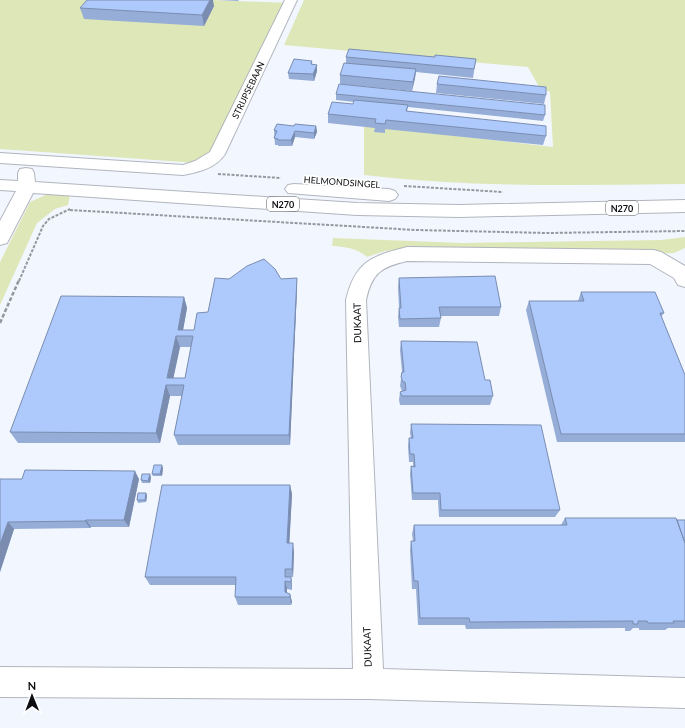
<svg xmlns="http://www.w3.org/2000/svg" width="685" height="728" font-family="Lato,sans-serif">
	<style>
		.green { fill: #dee7b8 }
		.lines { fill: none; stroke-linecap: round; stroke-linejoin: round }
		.minor-casing { stroke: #b1b5bd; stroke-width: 2 }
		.major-casing { stroke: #b1b5bd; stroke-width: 2 }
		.path-far1 { stroke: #94989e; stroke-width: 2; stroke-dasharray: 3 1.5; stroke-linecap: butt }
		.path { stroke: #94989e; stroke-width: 2.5; stroke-dasharray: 4 2; stroke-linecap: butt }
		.minor { fill: #fff; fill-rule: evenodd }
		.major { fill: #fff; fill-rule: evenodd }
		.wall { fill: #96add8; fill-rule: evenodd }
		.shaded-wall { fill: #7a8db0 }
		.building { fill: #aec9fb; stroke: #7a8db0; fill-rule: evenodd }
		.labels { text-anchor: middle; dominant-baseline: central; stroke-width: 3.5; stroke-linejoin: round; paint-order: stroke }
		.far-street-label { font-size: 9px; fill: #0c0d10; stroke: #fff }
		.shield { fill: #fff; stroke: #555658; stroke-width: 1 }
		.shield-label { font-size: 9px; font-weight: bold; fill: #0c0d10 }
		.street-label { font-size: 10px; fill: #0c0d10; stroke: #fff }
	</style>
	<rect width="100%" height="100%" fill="#f2f7ff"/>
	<path class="green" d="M0 0H212L290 3 211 164 0 149Z
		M304 0H685V184C578 185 471 188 364 175V125L553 147 550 92 539 87 528 67 284 45Z
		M71 191 68 205 55 209 37 223 0 305V262L30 202 48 194Z
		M685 237V248L674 253 654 254 412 249 385 251 367 257C357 248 345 247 332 246L333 238 463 243 661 240Z"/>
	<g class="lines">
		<defs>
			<path id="minor" d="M285 0H297L225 154C216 168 199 172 183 175L0 163V153L183 165 195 161 210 152Z
				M407 247 654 250 661 252 685 266V287L678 285 674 278 650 264 407 261C381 267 372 273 366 300L383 669 685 678V708L368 699 0 697V667L353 669 346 300C355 262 371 256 407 247Z"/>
			<path id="major" d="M26 168 32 169 34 173 35 182 357 203 459 205 685 200V212L459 217 357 215 33 193 7 243 0 245V221L16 191 0 190V180L18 181V173L20 169Z
				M294 184 389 189 395 191 398 195 395 199 389 201 288 193 285 189 288 185Z"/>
		</defs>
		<use href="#minor" class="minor-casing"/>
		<use href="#major" class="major-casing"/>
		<path class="path-far1" d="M218 174 281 178
			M404 186 503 192
			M70 210 416 230 547 233 685 231
			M19 281 43 226 49 219 70 209"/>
		<path class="path" d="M0 323 19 280"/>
		<use href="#minor" class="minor"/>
		<use href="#major" class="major"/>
	</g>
	<path class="wall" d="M218 0H239L238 1Z
		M214 6 204 26 84 19 80 8Z
		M346 57H435L476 59 473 78 416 72 415 78 412 91 340 84V75L346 63Z
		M312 61V64L317 65V71L314 81 289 79 288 73Z
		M437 84 546 95 544 104 436 93Z
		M336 94 545 115 543 121 408 107 407 111 546 136 543 145 385 129V133L374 132 375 128 328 123V114L353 104 354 102 336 100Z
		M294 126H316L317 132 314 139 295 137 292 146H278V145H275L274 130Z
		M297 278V289L290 445H178L174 435 182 396H170L160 443H18L10 432 184 297 187 308 183 330H194L208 312 229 279H281ZM180 347H191L185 378H173Z
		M399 278 501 307 499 316H440L441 318 439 327H399L398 317 399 308 398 287Z
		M581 292 664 313 661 317 685 375V442H557L526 310 529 301H578Z
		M401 341 485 380 493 396 490 405H400L399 400 400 392 404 391H402L400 386 402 372 400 350Z
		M411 424 560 510 555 517H439L438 500H412L410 474 411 466H413V462H409L408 446 409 438H411L410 433Z
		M163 468 162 476H153L152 474Z
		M151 477 150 483H142L141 480Z
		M0 479H139L129 527H91L90 528 14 529 0 572Z
		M290 485 292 494 289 543 294 552 293 577H291L292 585V590L287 589V593L290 594 292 602 291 605H238L235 597 236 585H150L145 577Z
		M146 493 147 496 146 502 138 503 137 500Z
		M565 518 685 520V628H668L665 630H639V628H633L630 631H625V628L466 629 465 625H418L416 589H412L410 550 411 541H413L412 534 414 525H561Z"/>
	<path class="shaded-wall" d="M210 0H213L214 6 204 26 202 15Z
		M317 65V71L314 81 313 74Z
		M416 69 415 78 412 91 413 82Z
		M316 126 317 132 314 139V133Z
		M295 131V137L292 146 291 140Z
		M297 278V289L290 445 289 435Z
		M184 297 187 308 182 336 178 330Z
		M176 336 180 347 172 385 167 378Z
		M166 385 170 396 160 443 156 433Z
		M162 465 163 468 162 476 160 474Z
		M135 471 139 479 129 527 124 520Z
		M150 474 151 477 150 483 148 481Z
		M290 485 292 494 289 551 287 543Z
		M146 493 147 496 146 502 145 500Z
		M86 520 91 527 90 528 85 521Z
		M8 522 14 529 0 572V544Z
		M293 543 294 552 293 577 292 569Z
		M291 577 292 585V590L291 582Z
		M285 581 287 589V597L285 592Z
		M290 594 292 602 291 605 290 597Z"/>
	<path class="building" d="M87 0H210L202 15 80 8Z
		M349 49 435 57V55L476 59 474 69 346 57Z
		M294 59 312 61 311 64 317 65 313 74 288 73Z
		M344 63 416 69 413 82 340 75Z
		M439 76 546 87V95L437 84Z
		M339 84 545 105V115L336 94Z
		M354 100 408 105 406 111 546 126V136L386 120 385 124 375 123 376 119 328 114 332 102 353 104Z
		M277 124 294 126 295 124 316 126 314 133 295 131 291 140H278V139L274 138 277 131 274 130Z
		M264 259 275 269 281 279 297 278 289 435H174L184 385H166L156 433 10 432 61 296 184 297 178 330H194L197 313 208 312 215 278 229 279 247 266ZM176 336H193L185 378H167Z
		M495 276 501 307H439L441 318 400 319 399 308H401L399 278Z
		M581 292H655L664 313H660L685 375V434H561L529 301H584Z
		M401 341 477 342 485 380H490L493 396H402L400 392 406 390 405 382H403L401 377 402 372H404Z
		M411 424 541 425 560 510H441L440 493H413L411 466 415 467 414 454H410L409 438H413Z
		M154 465H162L160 474H152Z
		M25 470 135 471 124 520H86L85 521 8 522 0 544V479H22Z
		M142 474H150L148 481 141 480Z
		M162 485H290L287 543H293L292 569H285V577H291V582L285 581V592L290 594V597H235L236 577H145Z
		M138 493H146L145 500H137Z
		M565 518H676L685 543V621H673L674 623H648L647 621H638V624H633V621L470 622 469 618H420L418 581H414L411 541H415L414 525H567Z
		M677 520H685V543Z"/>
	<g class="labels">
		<g class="far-street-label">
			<text transform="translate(248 90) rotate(-64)">STRIJPSEBAAN</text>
			<text transform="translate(342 182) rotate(4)">HELMONDSINGEL</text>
		</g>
		<g class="shield">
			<rect x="267" y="197" width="32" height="14" rx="3"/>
			<rect x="606" y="201" width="32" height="14" rx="3"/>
		</g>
		<g class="shield-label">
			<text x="283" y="204">N270</text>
			<text x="622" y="208">N270</text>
		</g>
		<g class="street-label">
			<text transform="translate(357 323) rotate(-91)">DUKAAT</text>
			<text transform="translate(367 647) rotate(-92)">DUKAAT</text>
		</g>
	</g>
	<g transform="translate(32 696) rotate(359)" stroke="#ffffff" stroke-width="3" paint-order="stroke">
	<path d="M0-3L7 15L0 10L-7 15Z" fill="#0c0d10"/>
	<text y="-6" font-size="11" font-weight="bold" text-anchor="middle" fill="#0c0d10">N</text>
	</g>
</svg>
